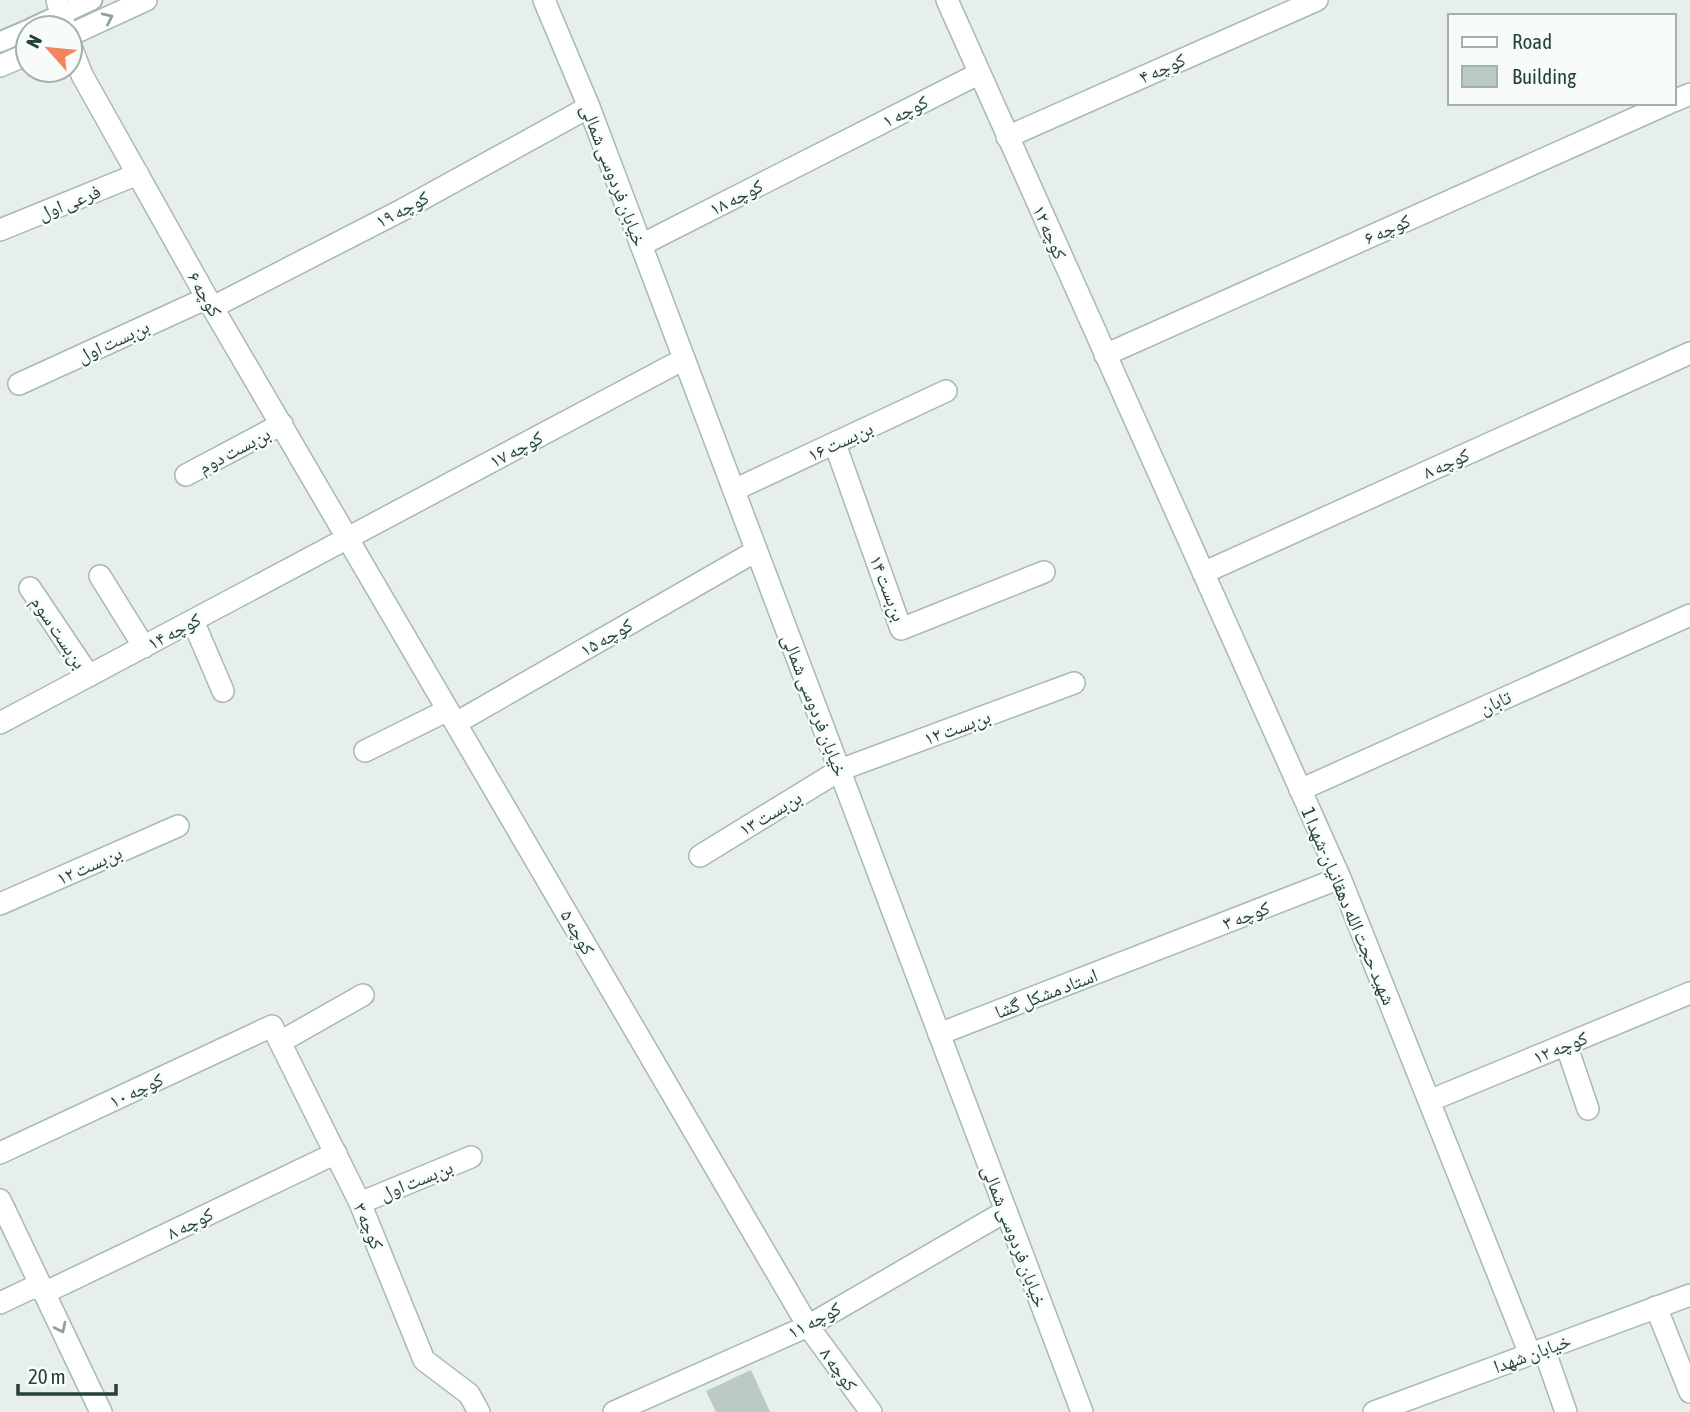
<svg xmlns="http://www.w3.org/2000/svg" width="1690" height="1412" font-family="'Asap Condensed','Noto Naskh Arabic',sans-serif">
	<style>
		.building { fill: #bbcac4 }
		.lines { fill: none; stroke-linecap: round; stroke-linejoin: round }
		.lane-casing { stroke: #a8b8b2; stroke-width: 23 }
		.street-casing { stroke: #a8b8b2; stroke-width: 24 }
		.secondary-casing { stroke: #a4bbb3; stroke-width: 24 }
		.lane { stroke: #fff; stroke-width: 19 }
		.street { stroke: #fff; stroke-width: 21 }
		.secondary { stroke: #fff; stroke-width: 21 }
		.oneway { stroke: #92a09c }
		.labels { text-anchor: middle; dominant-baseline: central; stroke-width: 5; stroke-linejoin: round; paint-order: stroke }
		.street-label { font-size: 19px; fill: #24423a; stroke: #f7fbf9 }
	</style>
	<rect width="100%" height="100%" fill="#e6efeb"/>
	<path class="building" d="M751 1370 770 1412H716L706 1391Z"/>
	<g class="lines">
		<defs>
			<path id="lane" d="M32 28 92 0
				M0 42 28 30"/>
			<path id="street" d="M57 0 65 28
				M947 0 1340 878 1530 1354
				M70 44 82 75 207 298 808 1326 871 1412
				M1674 101 1690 94
				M1007 137 1317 0
				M0 230 138 174
				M641 245 978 74
				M213 307 402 210 589 107
				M1105 355 1669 103
				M19 384 207 298
				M835 444 901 629 1044 572
				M186 475 282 424
				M734 490 946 391
				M1203 573 1690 353
				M100 576 144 647
				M30 588 89 676
				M193 621 223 691
				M0 723 684 359
				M456 723 756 551
				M365 751 448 710
				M1300 790 1690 615
				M700 856 840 770 1074 683
				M0 904 178 826
				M939 1034 1340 878
				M280 1042 363 995
				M1566 1044 1588 1109
				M1429 1101 1690 993
				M0 1153 272 1026 360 1203 424 1360 469 1394 479 1412
				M0 1200 101 1412
				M360 1203 471 1157
				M44 1293 336 1153
				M0 1303 40 1284
				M1656 1307 1690 1392
				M1544 1349 1566 1412
				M614 1412 808 1326 1006 1211"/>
			<path id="secondary" d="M544 0 589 107 1082 1412
				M70 35 146 0
				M0 66 28 54
				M1374 1412 1690 1295"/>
		</defs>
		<use href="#lane" class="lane-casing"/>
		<use href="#street" class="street-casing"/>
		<use href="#secondary" class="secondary-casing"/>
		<use href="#lane" class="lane"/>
		<use href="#street" class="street"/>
		<use href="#secondary" class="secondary"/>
	</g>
	<defs><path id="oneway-chevron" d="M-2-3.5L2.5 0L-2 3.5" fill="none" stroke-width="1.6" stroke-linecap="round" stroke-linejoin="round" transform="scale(1.75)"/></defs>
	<g class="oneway">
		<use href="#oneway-chevron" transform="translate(108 18) rotate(-25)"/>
		<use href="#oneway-chevron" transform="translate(61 1328) rotate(64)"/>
	</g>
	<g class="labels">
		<g class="street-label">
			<text transform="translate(1162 68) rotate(-24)">کوچه ۴</text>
			<text transform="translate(905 111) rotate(-27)">کوچه ۱</text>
			<text transform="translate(614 175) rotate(69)">خیابان فردوسی شمالی</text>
			<text transform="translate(736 197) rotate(-27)">کوچه ۱۸</text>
			<text transform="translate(69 202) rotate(-22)">فرعی اول</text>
			<text transform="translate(402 209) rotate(-28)">کوچه ۱۹</text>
			<text transform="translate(1387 229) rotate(-24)">کوچه ۶</text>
			<text transform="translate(1050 232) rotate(66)">کوچه ۱۲</text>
			<text transform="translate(205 294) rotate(60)">کوچه ۶</text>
			<text transform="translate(113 341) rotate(-25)">بن‌بست اول</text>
			<text transform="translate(840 441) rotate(-25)">بن‌بست ۱۶</text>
			<text transform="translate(516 449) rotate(-28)">کوچه ۱۷</text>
			<text transform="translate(234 450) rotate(-28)">بن‌بست دوم</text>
			<text transform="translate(1446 463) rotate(-24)">کوچه ۸</text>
			<text transform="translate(888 588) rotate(69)">بن‌بست ۱۴</text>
			<text transform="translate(174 631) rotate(-28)">کوچه ۱۴</text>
			<text transform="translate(59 632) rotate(56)">بن‌بست سوم</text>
			<text transform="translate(606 637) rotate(-30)">کوچه ۱۵</text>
			<text transform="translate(1495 702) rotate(-24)">تابان</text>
			<text transform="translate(815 705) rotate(69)">خیابان فردوسی شمالی</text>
			<text transform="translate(957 727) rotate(-20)">بن‌بست ۱۲</text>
			<text transform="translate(770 813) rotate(-31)">بن‌بست ۱۳</text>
			<text transform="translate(89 865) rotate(-24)">بن‌بست ۱۲</text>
			<text transform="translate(1349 906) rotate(67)">شهید حجت الله دهقانیان-شهدا 1</text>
			<text transform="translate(1246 915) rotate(-21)">کوچه ۳</text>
			<text transform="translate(578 932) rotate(60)">کوچه ۵</text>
			<text transform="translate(1046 993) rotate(-21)">استاد مشکل گشا</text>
			<text transform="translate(1560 1047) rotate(-22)">کوچه ۱۲</text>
			<text transform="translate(136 1090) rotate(-25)">کوچه ۱۰</text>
			<text transform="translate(416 1180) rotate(-22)">بن‌بست اول</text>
			<text transform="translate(190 1223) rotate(-26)">کوچه ۸</text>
			<text transform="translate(369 1226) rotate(67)">کوچه ۳</text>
			<text transform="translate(1015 1236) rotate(69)">خیابان فردوسی شمالی</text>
			<text transform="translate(814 1320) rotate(-28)">کوچه ۱۱</text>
			<text transform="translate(1532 1353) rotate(-20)">خیابان شهدا</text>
			<text transform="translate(839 1369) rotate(54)">کوچه ۸</text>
		</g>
	</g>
	<rect x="1448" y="14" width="228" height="91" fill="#f7fbf9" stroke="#a3b1ad" stroke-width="2"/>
	<rect x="1462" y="37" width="35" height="10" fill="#ffffff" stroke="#a3b1ad" stroke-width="2"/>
	<text x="1512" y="49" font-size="21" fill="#24423a">Road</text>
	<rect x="1462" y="66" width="35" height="21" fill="#bbcac4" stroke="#a3b1ad" stroke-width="2"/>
	<text x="1512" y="84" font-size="21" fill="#24423a">Building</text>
	<g transform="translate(49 49) rotate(297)"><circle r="33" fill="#f7fbf9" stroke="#a3b1ad" stroke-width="2"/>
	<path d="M0-5L12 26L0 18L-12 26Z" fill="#f4845f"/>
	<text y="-10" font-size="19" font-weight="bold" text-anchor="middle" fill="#24423a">N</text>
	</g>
	<path d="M18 1384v10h98v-10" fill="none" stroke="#24423a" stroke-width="3.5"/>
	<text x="28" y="1384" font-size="21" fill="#24423a" stroke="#f7fbf9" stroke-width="5" paint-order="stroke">20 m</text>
</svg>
